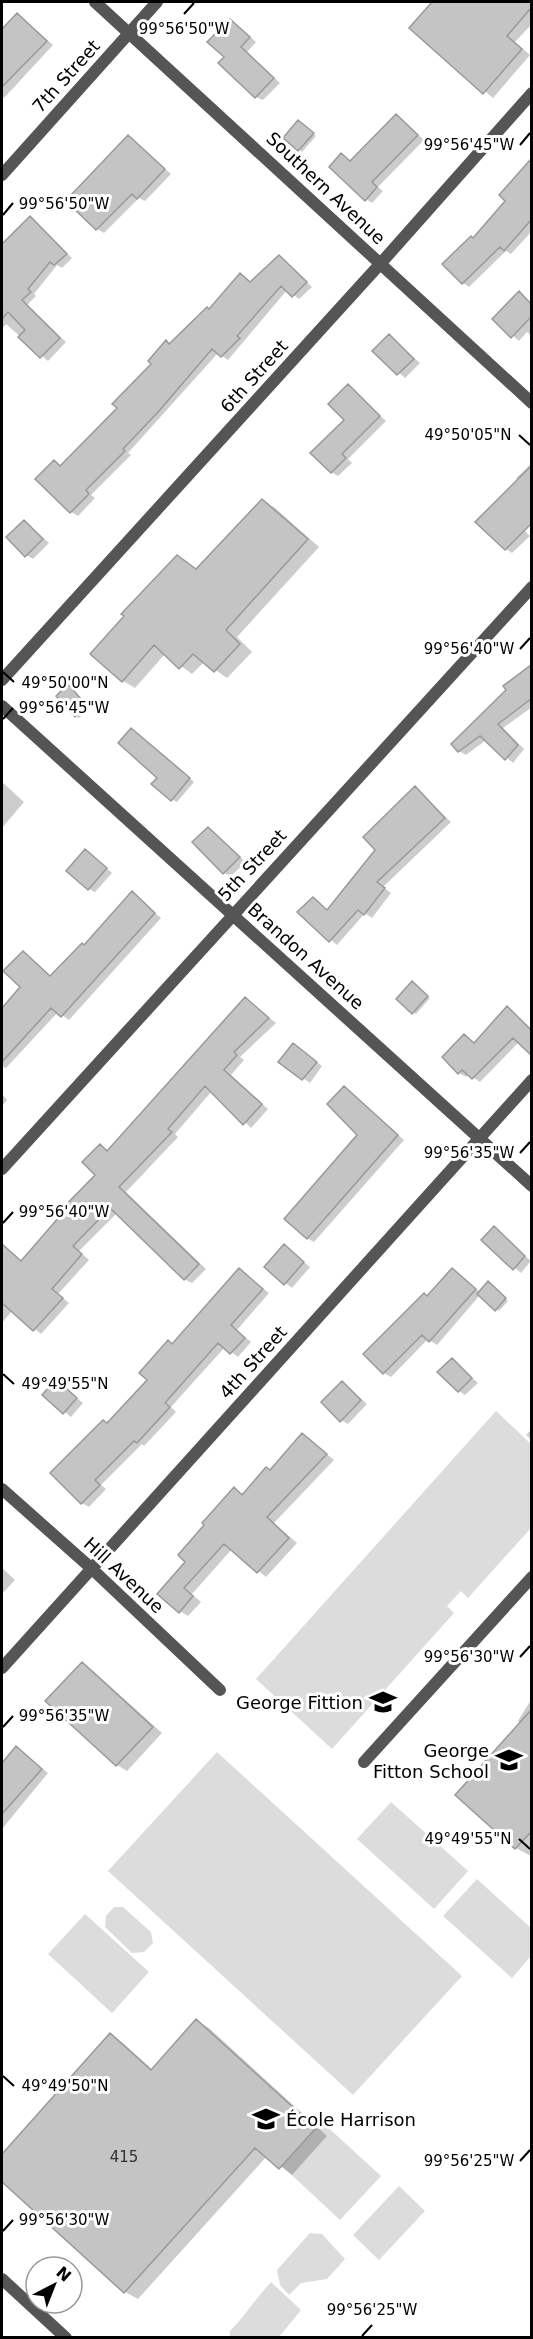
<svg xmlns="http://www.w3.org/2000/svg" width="533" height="2339" font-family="'DejaVu Sans',sans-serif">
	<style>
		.green { fill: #dcdcdc }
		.shadow { fill: #0003 }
		.building { fill: #c4c4c4; stroke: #999; stroke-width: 1.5 }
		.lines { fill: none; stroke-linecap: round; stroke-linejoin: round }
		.street { stroke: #555; stroke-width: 12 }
		.ticks { fill: none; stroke: #000; stroke-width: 2 }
		.labels { text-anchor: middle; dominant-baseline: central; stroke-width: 6; stroke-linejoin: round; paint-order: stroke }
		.number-label { font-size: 15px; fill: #313131 }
		.street-label { font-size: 18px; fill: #000; stroke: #fff }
		.poi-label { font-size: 18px; fill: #000; stroke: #fff; text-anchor: end }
		.ticks-label { font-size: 15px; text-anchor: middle; fill: #000; stroke: #fff; stroke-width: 6; stroke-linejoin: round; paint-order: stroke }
	</style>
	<rect width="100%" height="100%" fill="#fff"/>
	<path class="green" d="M496 1411 531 1444V1528L468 1598 461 1591 447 1606 454 1613 332 1749 256 1679Z
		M217 1752 462 1976 353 2095 108 1871Z
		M391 1802 468 1871 434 1909 357 1839Z
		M477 1879 531 1928V1956L512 1978 443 1916Z
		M114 1907H123L151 1932 153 1943 144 1952 132 1953 105 1927 106 1916Z
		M85 1914 149 1972 112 2013 48 1954Z
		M322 2122 381 2176 340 2220 282 2166Z
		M399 2186 425 2211 379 2260 353 2235Z
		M310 2233 322 2234 345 2259 327 2279 301 2283 289 2295 280 2285 277 2270Z
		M271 2282 301 2310 279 2337H230V2331C246 2315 256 2298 271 2282Z"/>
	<path class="shadow" d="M434 2H469L474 6 478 2H532V24L515 42 530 55 493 98 411 28Z
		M18 14 53 45 4 98 2 96V31Z
		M237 25 256 42 247 52 280 83 263 100 256 97 226 57Z
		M396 115 424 140 378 187 383 191 372 203 366 199 342 155 351 162Z
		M302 124 316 136 302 152 285 138Z
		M129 137 171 174 145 201 139 198 104 233 97 229Z
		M532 160V231L511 254 506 251 469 287 463 283 474 239 508 201 522 170Z
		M30 218 72 258 62 268 57 265 34 294 36 296 27 305 66 342 48 361 6 324 2 329V251L19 235Z
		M279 257 312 287 299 299 287 290 228 360 218 353 128 453 131 455 91 495 95 498 78 516 71 512 37 479 54 462 62 466 119 408 170 345 210 310 240 275 252 283Z
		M519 293 532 303V336L527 332 519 341 494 319Z
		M389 336 420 363 405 378 374 351Z
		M348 386 386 421 348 459 352 463 338 476 331 472 346 420Z
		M532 463V521L523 529 530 536 512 553 506 549 519 481 516 478Z
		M262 501 275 508 319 547 237 637 252 652 227 678 204 662 192 674 165 654 135 688 123 681 126 616 177 557 198 570Z
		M24 521 49 543 33 559 26 555Z
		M532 666V707L503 728 524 749 513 763 486 740 466 755 459 751 453 744 508 690 505 686Z
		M68 686 89 708 79 718 76 716Z
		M136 733 194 782 177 802 171 799 159 778Z
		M2 782 24 802 2 828Z
		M415 788 451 822 383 887 391 893 372 918 365 913 337 945 299 912 313 899 329 911 377 850Z
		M208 829 246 862 231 876 224 873Z
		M92 855 112 873 95 892 89 889Z
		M132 893 161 918 69 1020 58 1012 6 1068 2 1066V1010L22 987 23 953 51 977 85 947Z
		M415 985 430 998 416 1014 413 1012Z
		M246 999 276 1023 240 1057 244 1060 231 1075 268 1109 251 1128 212 1091 175 1134 178 1137 126 1192 206 1269 192 1283 184 1279 117 1213 79 1251 89 1260 58 1294 69 1303 41 1334 12 1311 2 1323V1245L22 1261 97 1175 101 1146 108 1150Z
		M507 1008 532 1029 531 1051 519 1042 480 1082 468 1074 466 1077 459 1073 444 1057 465 1036 476 1044Z
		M300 1049 322 1066 310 1083 280 1062Z
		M345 1088 404 1140 314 1242 307 1238 359 1135Z
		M2 1094 7 1100 2 1106Z
		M494 1228 531 1261 521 1273 483 1240Z
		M284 1246 310 1267 292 1288 266 1267Z
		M239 1270 269 1293 237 1330 251 1342 238 1357 225 1347 171 1407 176 1412 144 1446 142 1444 101 1485 106 1489 89 1507 82 1503 108 1424 149 1380 173 1345Z
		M452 1270 480 1292 491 1285 508 1301 499 1311 480 1295 437 1345 428 1339 391 1377 384 1373 365 1354 429 1297Z
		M452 1360 478 1383 465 1395 459 1391Z
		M56 1381 83 1403 71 1417 44 1395Z
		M342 1382 367 1404 348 1424 341 1420Z
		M532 1429V1440L526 1435Z
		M303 1435 334 1460 274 1523 297 1543 266 1577 232 1549 192 1594 201 1602 188 1616 180 1611 187 1562 206 1525 234 1489 244 1495 271 1471Z
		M2 1568 15 1580 2 1594Z
		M82 1664 92 1670 162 1733 127 1771 117 1765Z
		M532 1698V1853L529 1855 516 1848 457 1795 521 1724 518 1721Z
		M17 1748 48 1773 2 1829V1766Z
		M197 2021 209 2028 327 2136 292 2175 267 2156 138 2299 125 2292 2 2180V2156L111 2035 123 2043 153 2070Z"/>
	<path class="building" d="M432 2H531V8L507 36 522 49 483 94 409 28Z
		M17 13 47 41 2 87V29Z
		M230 19 250 37 241 47 274 78 255 98 218 63 224 57 207 42Z
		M396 114 418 135 372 182 377 187 365 201 329 167 341 153 350 161Z
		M298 120 314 133 298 151 283 138Z
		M128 135 165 169 137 199 132 194 96 230 68 203 73 198 70 196Z
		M531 159V220L504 251 500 247 462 284 442 264 471 236 473 238 505 201 499 195Z
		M30 216 67 254 54 265 50 262 28 289 31 292 22 300 60 338 40 358 18 337 25 330 8 312 2 319V244Z
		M279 255 307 282 292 297 281 286 237 336 240 338 221 357 212 349 159 411 123 449 125 451 86 490 89 494 70 513 35 479 54 460 60 466 117 408 112 404 151 364 148 361 166 340 169 344 207 307 209 309 240 273 250 282Z
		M519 291 531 304V317L511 338 492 319Z
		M389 334 414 359 397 375 372 351Z
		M348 384 380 416 342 454 346 458 331 473 310 453 344 420 328 404Z
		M531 466V524L505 550 475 522Z
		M262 499 308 539 226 630 240 644 214 672 193 654 179 669 154 645 122 682 90 654 124 616 121 614 177 555 196 569Z
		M24 520 43 539 25 557 6 537Z
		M531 665V699L498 724 518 745 505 760 480 736 458 752 451 744 506 690 503 686Z
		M68 684 87 706 75 717 56 696Z
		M131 728 190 778 171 801 151 784 157 778 118 743Z
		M415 786 445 818 377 882 385 888 364 915 358 910 329 942 297 912 313 897 327 910 375 850 363 837Z
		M208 827 240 857 223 874 192 842Z
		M85 849 107 868 88 890 66 871Z
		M132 891 155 913 61 1017 51 1008 2 1062V1008L20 987 3 971 23 951 50 976 82 943 84 945Z
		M412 981 428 996 412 1014 396 999Z
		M245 997 269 1018 234 1052 237 1055 224 1070 262 1104 243 1125 205 1086 168 1129 172 1132 119 1187 199 1264 184 1280 110 1208 73 1246 82 1254 52 1289 63 1298 33 1331 2 1303V1244L21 1261 60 1216 57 1214 95 1175 82 1162 100 1144 107 1151Z
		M507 1006 531 1030V1055L513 1038 472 1079 462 1070 458 1074 442 1057 464 1034 474 1043Z
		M293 1043 317 1062 302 1080 278 1062Z
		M344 1086 398 1135 307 1239 284 1219 357 1135 327 1104Z
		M494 1226 525 1256 513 1270 481 1240Z
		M284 1244 304 1262 284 1285 264 1267Z
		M239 1268 263 1289 231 1325 245 1338 230 1354 218 1343 165 1403 170 1407 137 1443 134 1441 95 1480 100 1485 81 1504 50 1473 103 1420 107 1423 147 1380 139 1373 168 1340 172 1344Z
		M452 1268 476 1289 429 1342 422 1335 383 1374 363 1354 424 1293 427 1296Z
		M488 1281 506 1298 495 1311 477 1294Z
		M452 1358 472 1378 458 1392 437 1372Z
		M56 1379 77 1398 63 1414 42 1395Z
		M342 1381 361 1400 340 1422 321 1402Z
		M302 1433 327 1454 267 1517 289 1538 257 1573 224 1544 184 1588 193 1596 179 1613 157 1594 185 1562 178 1555 204 1525 202 1523 234 1487 242 1495 266 1467 270 1470Z
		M82 1662 153 1727 116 1766 45 1701Z
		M531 1710V1832L515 1849 455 1795Z
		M16 1746 42 1769 2 1814V1763Z
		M196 2019 316 2128 279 2169 255 2148 124 2293 2 2182V2154L110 2033 151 2070Z"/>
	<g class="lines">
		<path class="street" d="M95 2 532 403
			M2 175 157 2
			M2 680 381 263 532 93
			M2 706 532 1186
			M2 1169 532 587
			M2 1489 91 1568 220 1690
			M2 1668 532 1080
			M364 1762 532 1577
			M2 2279 66 2338"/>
	</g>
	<path class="ticks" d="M184 14 194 3M520 145 530 133M3 215 13 203M519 435 530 445M520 649 530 638M3 672 14 682M3 719 13 708M520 1153 530 1142M3 1223 13 1212M3 1374 14 1384M520 1657 530 1646M3 1727 13 1716M519 1839 530 1849M3 2076 14 2086M520 2161 530 2150M3 2231 13 2220M362 2336 372 2325"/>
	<defs>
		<symbol id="school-bare" viewBox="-9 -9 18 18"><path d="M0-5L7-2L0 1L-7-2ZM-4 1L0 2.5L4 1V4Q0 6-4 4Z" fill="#000" stroke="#fff" stroke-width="2.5" paint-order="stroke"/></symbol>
	</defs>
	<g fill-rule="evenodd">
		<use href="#school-bare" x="364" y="1683" width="38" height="38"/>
		<use href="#school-bare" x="490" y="1741" width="38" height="38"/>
		<use href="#school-bare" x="247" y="2100" width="38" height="38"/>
	</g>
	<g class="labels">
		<g class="number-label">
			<text x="124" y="2157">415</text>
		</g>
		<g class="street-label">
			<text transform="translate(66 76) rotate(-48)">7th Street</text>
			<text transform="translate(326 188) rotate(43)">Southern Avenue</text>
			<text transform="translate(254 376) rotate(-48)">6th Street</text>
			<text transform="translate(252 865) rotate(-47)">5th Street</text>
			<text transform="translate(306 956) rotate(42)">Brandon Avenue</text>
			<text transform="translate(253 1362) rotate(-48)">4th Street</text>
			<text transform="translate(124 1575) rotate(43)">Hill Avenue</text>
		</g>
		<g class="poi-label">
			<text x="363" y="1702">George Fittion</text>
			<text x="489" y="1750">George<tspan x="489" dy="21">Fitton School</tspan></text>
			<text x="286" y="2119" text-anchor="start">École Harrison</text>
		</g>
	</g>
	<g class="ticks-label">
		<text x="184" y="34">99°56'50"W</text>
		<text x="469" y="150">99°56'45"W</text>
		<text x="64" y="209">99°56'50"W</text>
		<text x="468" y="440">49°50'05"N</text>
		<text x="469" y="654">99°56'40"W</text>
		<text x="65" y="688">49°50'00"N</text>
		<text x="64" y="713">99°56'45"W</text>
		<text x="469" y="1158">99°56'35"W</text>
		<text x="64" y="1217">99°56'40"W</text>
		<text x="65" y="1389">49°49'55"N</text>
		<text x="469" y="1662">99°56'30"W</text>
		<text x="64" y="1721">99°56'35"W</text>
		<text x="468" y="1844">49°49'55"N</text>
		<text x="65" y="2091">49°49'50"N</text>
		<text x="469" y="2166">99°56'25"W</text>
		<text x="64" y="2225">99°56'30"W</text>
		<text x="372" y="2315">99°56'25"W</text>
	</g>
	<rect width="533" height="2339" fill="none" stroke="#000000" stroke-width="6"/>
	<g transform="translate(54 2285) rotate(42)"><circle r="28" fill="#ffffff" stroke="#999999" stroke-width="1.5"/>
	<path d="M0-4.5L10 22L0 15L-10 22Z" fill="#000000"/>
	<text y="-9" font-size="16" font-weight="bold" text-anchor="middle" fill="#000000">N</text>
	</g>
</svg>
